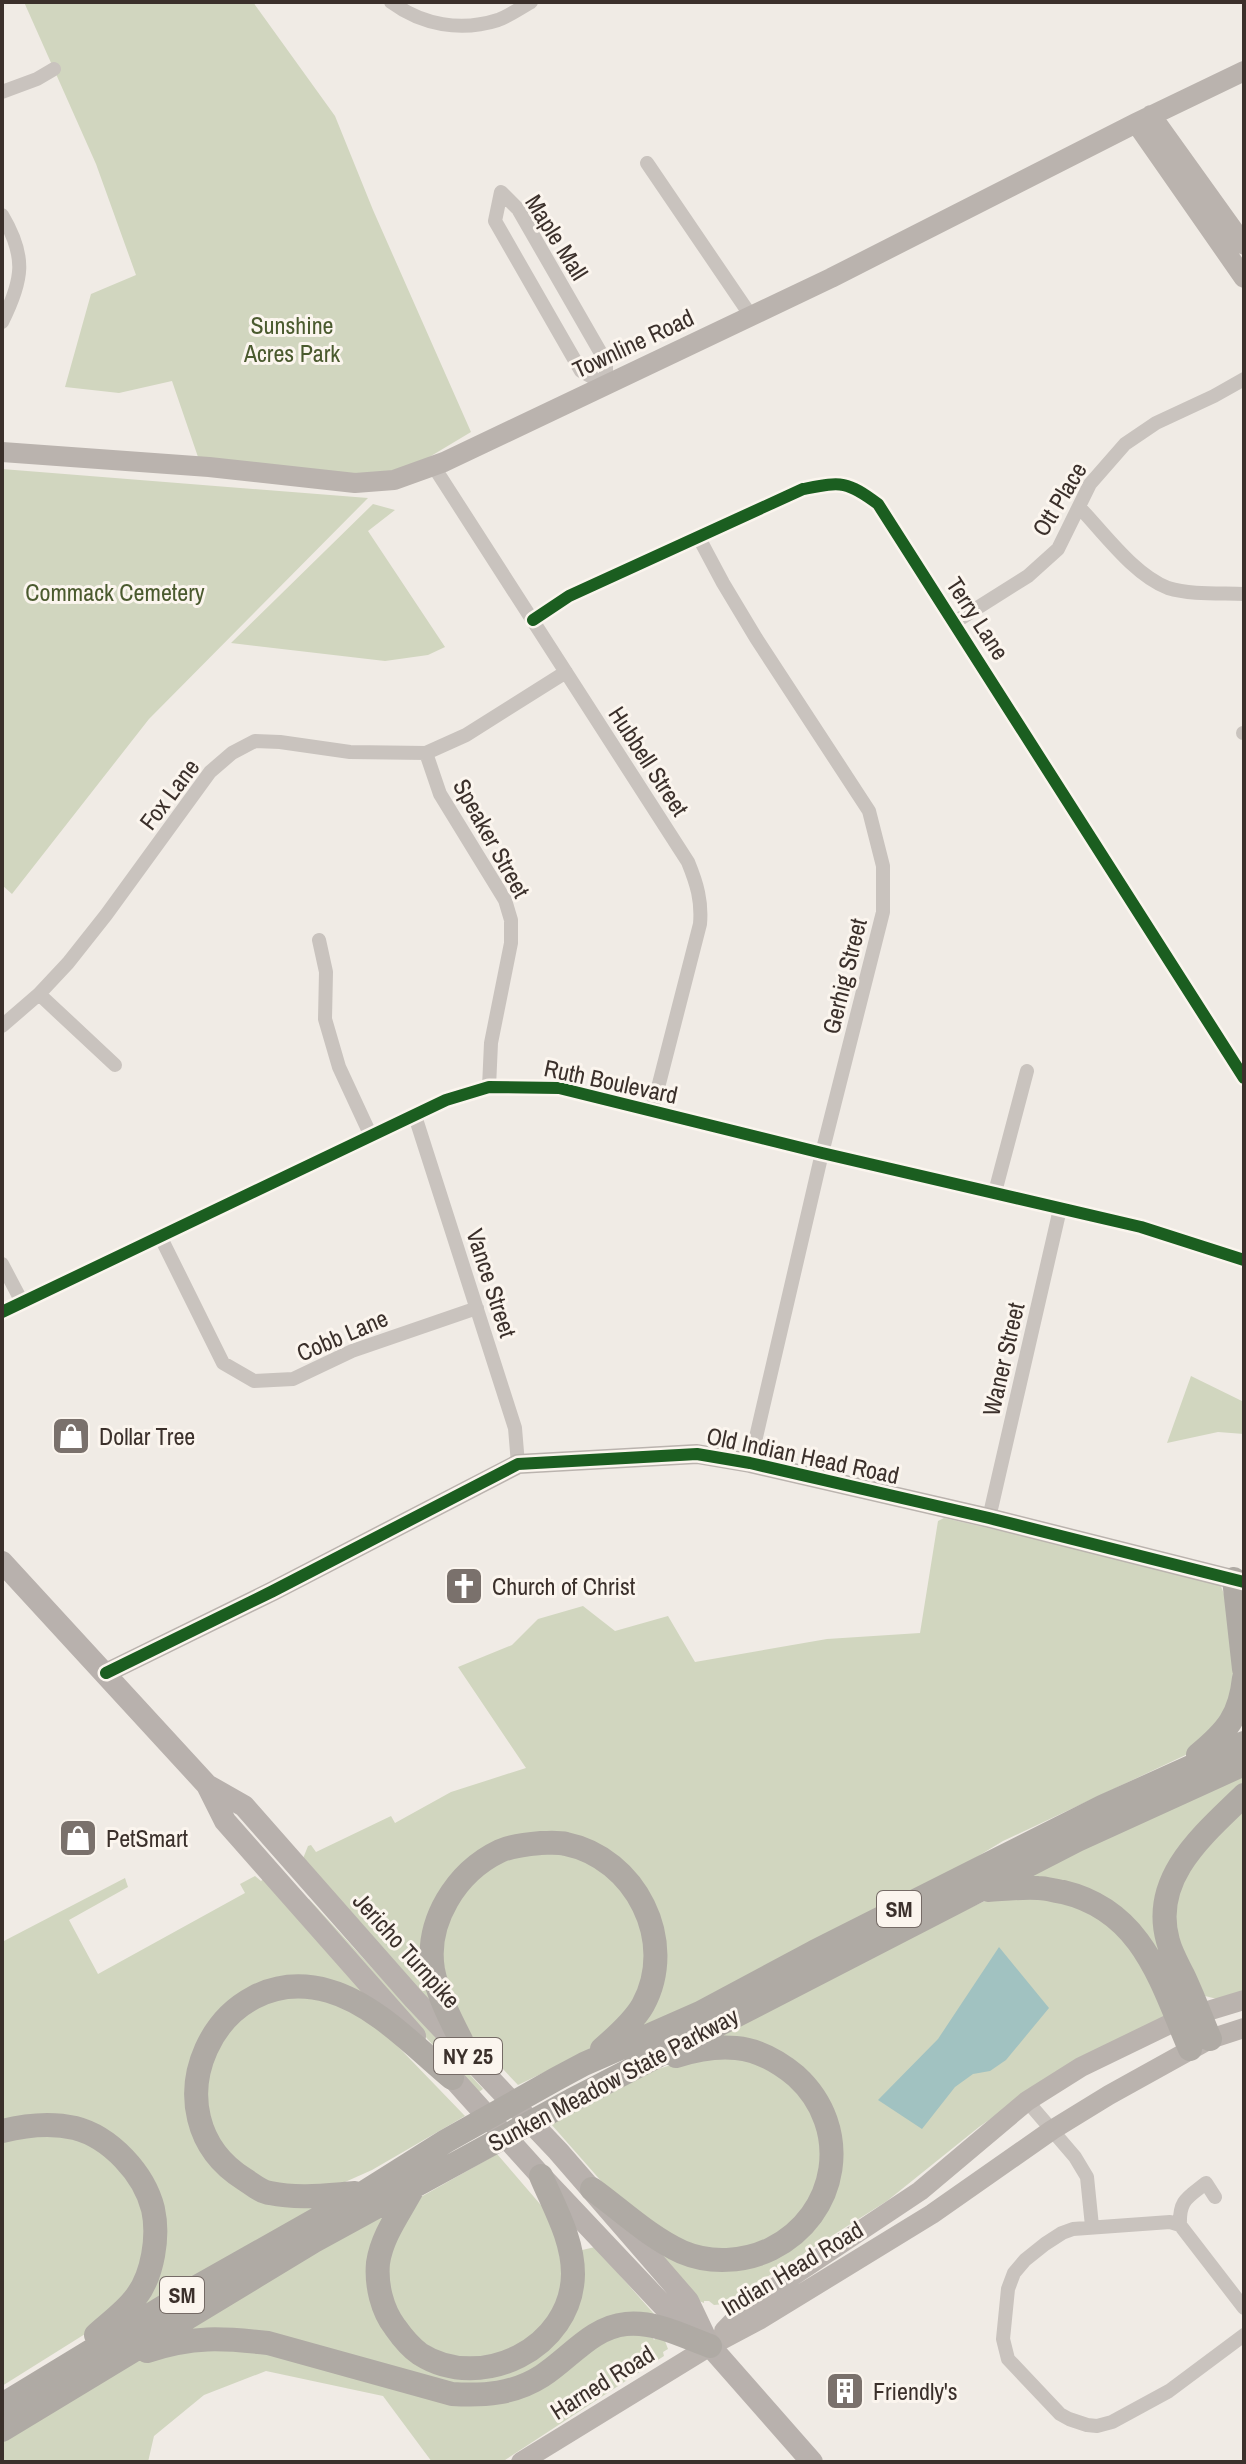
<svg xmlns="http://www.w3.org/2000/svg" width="1246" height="2464" font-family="'Archivo Narrow',sans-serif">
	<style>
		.green { fill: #d1d6bf }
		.water { fill: #a1c2c1 }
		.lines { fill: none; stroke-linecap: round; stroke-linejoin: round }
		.street { stroke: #c9c3be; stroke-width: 14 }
		.secondary { stroke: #bab3ae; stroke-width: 20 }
		.primary { stroke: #b8b1ad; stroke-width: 22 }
		.highway { stroke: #afaaa4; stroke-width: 24 }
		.cycleway-casing { stroke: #fbf5ee; stroke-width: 17 }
		.cycleway { stroke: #1b5e20; stroke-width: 12 }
		.labels { text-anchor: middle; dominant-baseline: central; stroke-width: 6; stroke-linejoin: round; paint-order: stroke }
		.shield { fill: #fbf5ee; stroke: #756b66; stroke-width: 2 }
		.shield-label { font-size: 22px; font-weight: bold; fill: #3b302b }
		.street-label { font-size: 24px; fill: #3b302b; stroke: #fbf5ee }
		.park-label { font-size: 24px; fill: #4a5a2e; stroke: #fbf5ee }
		.poi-label { font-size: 24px; fill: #3b302b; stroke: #fbf5ee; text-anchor: start }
	</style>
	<rect width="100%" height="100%" fill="#f0ebe5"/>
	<path class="green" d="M24 2H253L335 116 373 210 471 432 416 465 391 473 365 475 198 457 172 381 119 393 65 387 91 294 136 275 96 164Z
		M2 469 368 498 149 719 12 894 2 885Z
		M373 504 395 510 368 531 445 647 428 655 385 661 231 643Z
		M1191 1376 1244 1402V1434L1218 1432 1167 1443Z
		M944 1518 1204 1577 1220 1584C1241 1632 1234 1672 1227 1721L1192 1752 1003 1841 947 1875 607 2051 634 2028 653 1907 548 1835 455 1880 432 2007 302 1861 308 1846 311 1845 316 1852 391 1816 395 1823 451 1792 526 1768 458 1667 512 1645 538 1619 583 1606 615 1631 668 1616 695 1662 827 1639 920 1633 938 1521Z
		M1244 1770V1785L1194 1836 1165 1948 1156 1953 1032 1880 1028 1872Z
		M1244 1803V1995L1225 2001 1205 1996 1173 1930 1179 1874Z
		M549 1849 583 1856 618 1878 644 1915 651 1954 639 2002 610 2034 582 2054 518 2085 470 2034 452 2006 440 1946 450 1908 470 1879 504 1856Z
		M255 1876 261 1881 266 1877 378 2007 272 1984 190 2071 223 2171 322 2201 297 2220 115 2325 158 2256 118 2142 2 2126V1942L125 1878 128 1887 69 1920 98 1974 245 1893 240 1884Z
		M1065 1897 1127 1935 1167 2013 1160 2022 1036 2087 979 2127 887 2201 724 2304 714 2305 709 2301H704V2303L699 2301 643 2237 764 2259 836 2165 790 2062 688 2047 848 1965 987 1900Z
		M309 1899 483 2089 476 2094 306 1901Z
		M320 1993 383 2031 465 2116 372 2170 336 2186 269 2188 235 2166 206 2122 208 2070 225 2029 254 2004Z
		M730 2054 759 2062 789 2082 809 2107 821 2139 819 2183 797 2219 766 2244 726 2255 681 2245 609 2190 551 2124 655 2070 694 2058Z
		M62 2131 121 2162 149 2221 148 2258 132 2294 101 2324 2 2386V2139Z
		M497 2154 546 2211 567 2270 559 2309 522 2346 484 2359 447 2357 418 2339 396 2315 386 2290 394 2224 412 2202Z
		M404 2197 378 2308 439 2367 537 2353 578 2251 595 2247 662 2323 634 2316 547 2367 485 2391 195 2334 185 2322Z
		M650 2333 654 2340 658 2336 665 2341 668 2349 663 2352 664 2356 502 2462H432L383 2396 266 2371 204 2395 154 2436 148 2462H2V2437L141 2358 229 2344 483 2402 606 2338Z"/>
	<path class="water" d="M999 1947 1049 2008 1006 2060 990 2071 973 2074 955 2087 922 2129 878 2100 938 2039Z"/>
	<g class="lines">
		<path class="street" d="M391 2C422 25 461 32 498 20 509 16 520 8 531 2
			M2 92 37 79 54 69
			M647 163 751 316
			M501 192 518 209 606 362V385L581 371 495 221Z
			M2 215C27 257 23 280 2 322
			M434 467 688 862C697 884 702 901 700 924L652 1111
			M1079 507C1104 533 1134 575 1168 588 1191 595 1220 593 1244 594
			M699 538 723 583 756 638 869 811 883 866V912L822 1153 750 1463
			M533 620 569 596 803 489C841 482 846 480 878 504L1244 1078
			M955 622 1028 576 1058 549 1090 484 1125 444 1156 423 1214 396 1244 379
			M1243 733H1244
			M426 753 440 794 505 900 511 920V943L491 1043 489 1087
			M319 940 326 972 325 1019 339 1067 371 1136
			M39 994 115 1065
			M2 1026 39 994 68 963 106 915 210 772 232 753 255 741 280 742 350 752 426 753 466 735 566 672
			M415 1116 515 1428 518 1464
			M995 1192 1027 1071
			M160 1236 223 1363 254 1381 293 1379 352 1351 477 1308
			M2 1264 22 1302
			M2 1312 446 1100 489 1087 559 1088 822 1153 1141 1227 1244 1260
			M989 1518 1060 1209
			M1027 2101 1075 2157 1087 2177 1092 2226
			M1180 2225C1179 2200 1187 2198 1206 2183L1215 2197
			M1244 2308 1180 2225 1170 2222 1073 2229 1062 2233 1045 2244 1025 2260 1014 2273 1008 2289 1003 2339 1008 2359 1060 2414 1069 2419 1087 2425 1097 2426 1112 2422 1169 2391 1244 2335"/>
		<path class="secondary" d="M1151 115 1244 245
			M1136 123 1244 278
			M2 452 209 467 355 483 394 480 444 462 831 278 1136 123 1244 71
			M106 1673 273 1591 518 1464 697 1454 750 1463 989 1518 1244 1582
			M724 2331 749 2305 920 2191 1027 2101 1081 2067 1178 2020 1244 2000
			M521 2462 710 2346 759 2320 932 2214 1052 2130 1109 2095 1210 2039 1244 2028"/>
		<path class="primary" d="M2 1562 207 1785 225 1821 415 2036
			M207 1785 244 1806 414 1999 558 2151 688 2301 707 2341
			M441 2065 541 2176 673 2316 710 2346 812 2462"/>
		<path class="highway" d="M1234 1579 1244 1669
			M1198 1755C1227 1731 1240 1716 1244 1678
			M988 1890C1005 1889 1022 1887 1038 1888 1046 1888 1055 1891 1063 1892 1143 1911 1161 1982 1190 2049
			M1210 2039C1201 2018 1193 1996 1183 1975 1178 1965 1171 1953 1168 1941 1150 1878 1204 1834 1244 1795
			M471 2060C457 2031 439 2001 433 1970 425 1922 456 1872 500 1851 511 1846 529 1844 541 1843 549 1843 558 1842 566 1844 635 1858 678 1941 643 2005 634 2021 616 2037 602 2049
			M2 2131C26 2125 50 2122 75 2128 110 2137 144 2173 153 2209 159 2236 153 2275 136 2297 126 2311 109 2323 96 2335
			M414 2186C401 2211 382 2235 378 2263 376 2285 382 2310 395 2327 402 2337 410 2347 420 2354 481 2393 572 2348 573 2274 573 2239 554 2207 541 2176
			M592 2189C620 2209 649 2237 682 2252 710 2264 744 2262 771 2249 839 2215 853 2128 796 2076 779 2062 759 2050 736 2048 716 2046 695 2050 676 2056
			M355 2193C327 2195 299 2199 270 2193 261 2192 252 2184 244 2179 144 2116 215 1958 329 1991 375 2004 416 2048 452 2078
			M147 2351C193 2336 222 2338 268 2343L452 2394C484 2396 514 2394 542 2376 569 2359 592 2327 626 2324 655 2321 683 2336 710 2346
			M2 2405 188 2292 365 2192 446 2141 556 2079 584 2064 700 2013 814 1952 1102 1807 1244 1743
			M2 2430 314 2241 572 2100 1077 1840 1244 1764"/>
		<defs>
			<path id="cycleway" d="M533 620 569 596 803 489C841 482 846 480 878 504L1244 1078
				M2 1312 446 1100 489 1087 559 1088 822 1153 1141 1227 1244 1260
				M106 1673 273 1591 518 1464 697 1454 750 1463 989 1518 1244 1582"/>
		</defs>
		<use href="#cycleway" class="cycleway-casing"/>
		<use href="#cycleway" class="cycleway"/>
	</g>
	<defs>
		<symbol id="shop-square" viewBox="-11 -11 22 22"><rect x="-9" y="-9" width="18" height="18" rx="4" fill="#7a716c" stroke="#fbf5ee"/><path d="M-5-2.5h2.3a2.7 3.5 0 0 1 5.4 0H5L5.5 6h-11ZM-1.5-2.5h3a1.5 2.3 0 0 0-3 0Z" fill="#fff"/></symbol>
		<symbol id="church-square" viewBox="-11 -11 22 22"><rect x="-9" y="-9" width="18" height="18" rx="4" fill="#7a716c" stroke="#fbf5ee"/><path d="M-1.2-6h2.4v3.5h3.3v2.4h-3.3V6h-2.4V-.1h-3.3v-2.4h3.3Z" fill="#fff"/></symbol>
		<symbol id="building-square" viewBox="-11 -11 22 22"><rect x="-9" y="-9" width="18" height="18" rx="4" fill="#7a716c" stroke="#fbf5ee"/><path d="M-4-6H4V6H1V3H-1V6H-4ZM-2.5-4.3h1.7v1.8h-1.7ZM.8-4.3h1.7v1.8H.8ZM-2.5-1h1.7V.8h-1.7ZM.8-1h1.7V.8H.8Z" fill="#fff"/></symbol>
	</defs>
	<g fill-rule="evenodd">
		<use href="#shop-square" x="49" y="1414" width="44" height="44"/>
		<use href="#church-square" x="442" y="1564" width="44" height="44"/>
		<use href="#shop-square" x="56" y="1816" width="44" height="44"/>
		<use href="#building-square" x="823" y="2369" width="44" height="44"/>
	</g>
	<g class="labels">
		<g class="shield">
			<rect x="877" y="1891" width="44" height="36" rx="6"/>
			<rect x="434" y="2038" width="68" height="36" rx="6"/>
			<rect x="160" y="2277" width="44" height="36" rx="6"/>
		</g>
		<g class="shield-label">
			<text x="899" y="1909">SM</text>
			<text x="468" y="2056">NY 25</text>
			<text x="182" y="2295">SM</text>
		</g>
		<g class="street-label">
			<text transform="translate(557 237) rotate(58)">Maple Mall</text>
			<text transform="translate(633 343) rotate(-25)">Townline Road</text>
			<text transform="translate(1059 499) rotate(-59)">Ott Place</text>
			<text transform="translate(978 618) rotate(57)">Terry Lane</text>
			<text transform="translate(649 761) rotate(57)">Hubbell Street</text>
			<text transform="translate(169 794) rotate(-53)">Fox Lane</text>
			<text transform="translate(492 838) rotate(61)">Speaker Street</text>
			<text transform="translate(844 976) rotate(-76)">Gerhig Street</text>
			<text transform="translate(611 1081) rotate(12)">Ruth Boulevard</text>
			<text transform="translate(492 1283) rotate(72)">Vance Street</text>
			<text transform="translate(342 1335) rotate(-23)">Cobb Lane</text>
			<text transform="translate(1003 1359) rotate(-77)">Waner Street</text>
			<text transform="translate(803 1455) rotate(12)">Old Indian Head Road</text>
			<text transform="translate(407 1950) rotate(48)">Jericho Turnpike</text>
			<text transform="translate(613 2079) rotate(-28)">Sunken Meadow State Parkway</text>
			<text transform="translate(792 2268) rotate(-31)">Indian Head Road</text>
			<text transform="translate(602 2382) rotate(-32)">Harned Road</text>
		</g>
		<g class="park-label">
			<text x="292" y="325">Sunshine<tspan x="292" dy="28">Acres Park</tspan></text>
			<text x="115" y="592">Commack Cemetery</text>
		</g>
		<g class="poi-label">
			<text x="99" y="1436">Dollar Tree</text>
			<text x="492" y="1586">Church of Christ</text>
			<text x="106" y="1838">PetSmart</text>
			<text x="873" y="2391">Friendly's</text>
		</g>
	</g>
	<rect width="1246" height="2464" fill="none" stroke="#3b302b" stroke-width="8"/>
</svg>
